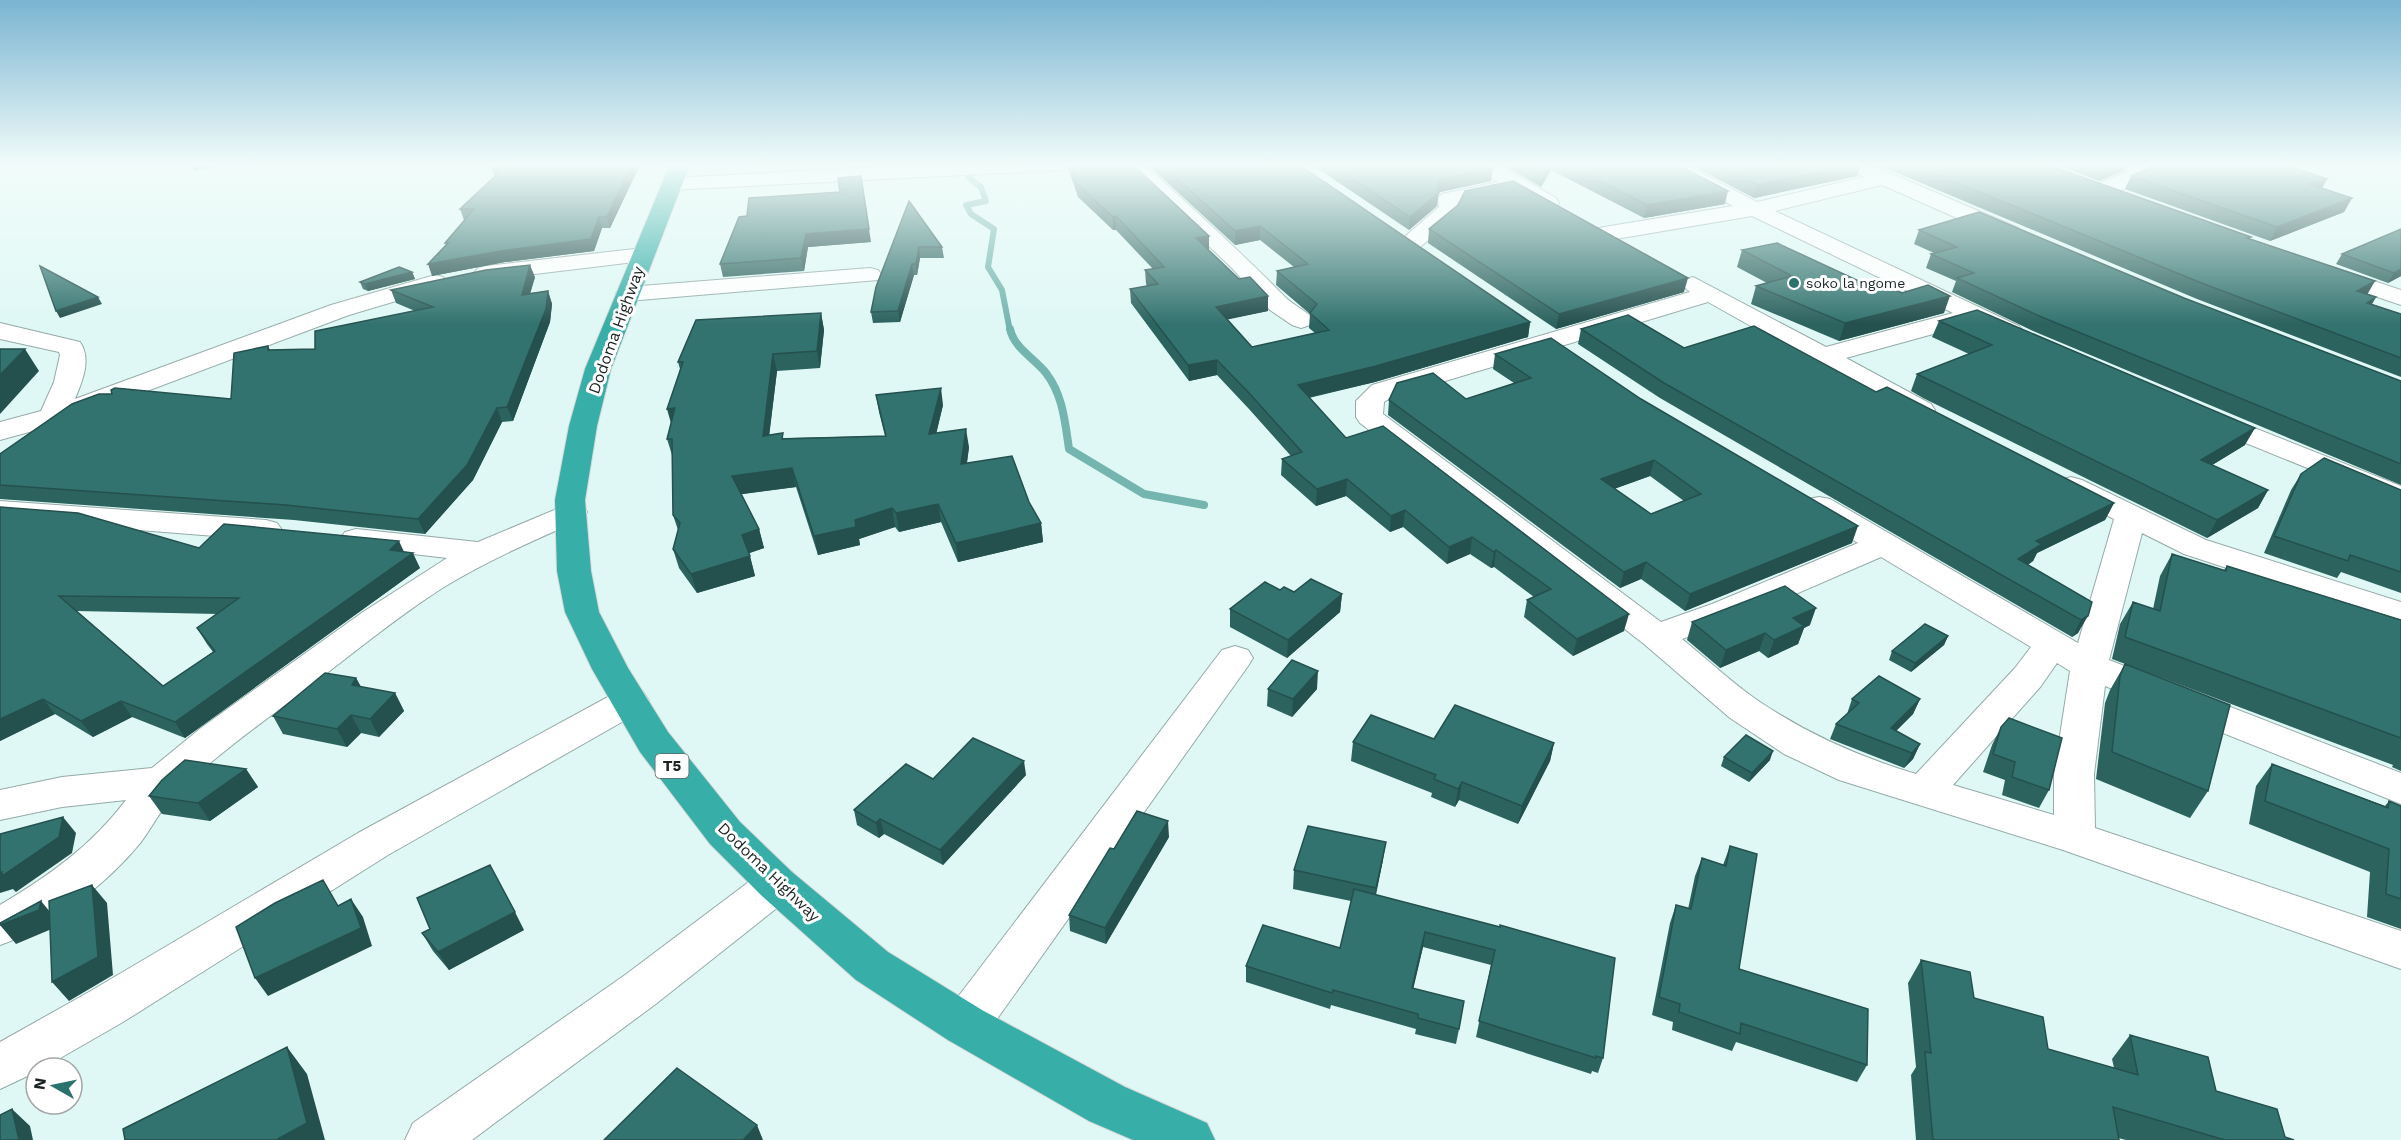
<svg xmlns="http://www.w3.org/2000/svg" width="2401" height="1140" font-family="'Work Sans',sans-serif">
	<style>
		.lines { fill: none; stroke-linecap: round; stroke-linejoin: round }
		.stream-far1 { stroke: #75b5af; stroke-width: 6 }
		.stream { stroke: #75b5af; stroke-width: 8 }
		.minor-casing { stroke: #94aaa8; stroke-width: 2 }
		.highway-casing { stroke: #d6d7d7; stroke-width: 2 }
		.minor { fill: #fff; fill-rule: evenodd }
		.highway { fill: #37aea7; fill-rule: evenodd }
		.wall { fill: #2c635f; fill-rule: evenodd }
		.shaded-wall { fill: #24504e }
		.building { fill: #33736f; stroke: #24504e; stroke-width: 1.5; fill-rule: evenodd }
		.poi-dot { fill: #29726e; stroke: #fff; stroke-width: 2 }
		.labels { text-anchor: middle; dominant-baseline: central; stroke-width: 6; stroke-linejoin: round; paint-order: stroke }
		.far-poi-label { font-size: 14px; fill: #1a2322; stroke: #fff; text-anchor: start }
		.shield { fill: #fff; stroke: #5f6564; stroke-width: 1.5 }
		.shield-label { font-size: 15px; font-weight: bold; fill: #1a2322 }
		.street-label { font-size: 16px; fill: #1a2322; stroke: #fff }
	</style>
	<rect width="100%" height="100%" fill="#dff8f5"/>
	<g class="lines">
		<path class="stream-far1" d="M970 164 968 177 981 187 986 201 966 205 971 214 994 229 988 267 1002 290 1010 331"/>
		<path class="stream" d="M1010 329C1014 348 1034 358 1046 373 1063 395 1065 422 1069 449L1144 494 1204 505"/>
		<defs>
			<path id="minor" d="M939 164H1071L1061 170 671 190 664 188 661 184 664 180 671 178Z
				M1122 164H1144C1192 208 1240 251 1285 297 1294 306 1306 310 1314 320L1310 325 1301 328 1292 325 1270 310 1231 267Z
				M1473 164H1498L1556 198 1559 203 1556 208H1540L1513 191 1461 202 1462 206 1455 217 1418 249H1402L1399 244 1402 239 1439 207 1438 198 1442 194 1498 182Z
				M1658 164H1684L1757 202 1864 177 1845 168 1842 164H1869L2018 228 2021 233 2018 238H2002L1882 185 1775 211 2019 326 2023 331 2019 336 2010 339 2001 336 1973 323 1846 358 1931 404 1935 410 1931 416 1921 418 1911 416 1708 302 1392 397 1384 402 1383 414 1661 622 1712 604 1858 543 1808 513 1804 506 1808 499 1819 497 1830 499 2078 643 2114 519 2060 492 2056 486 2060 480 2071 477 2082 480 2206 540 2401 602V625L2184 554 2142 533 2109 660 2401 773V804L2105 686 2094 774 2095 828 2401 931V969L2063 850 1839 780 1784 754 1730 718 1644 644 1360 423 1356 417V401L1372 385 1690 292 1681 284 1685 279 1693 277 1826 347 1953 313 1752 216 1604 241 1596 239 1593 234 1596 229 1604 227 1733 206 1661 168ZM1881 557 2031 647 2015 668 1916 774C1859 757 1807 734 1757 700 1731 682 1707 659 1682 639L1736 620ZM2057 663 2070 671 2054 774V815L1953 785 2041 686Z
				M2122 164H2145L2152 171C2143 184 2107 198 2092 194L2089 190 2092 186 2129 171Z
				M643 248 651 250 654 255 651 260 486 280 478 278 474 273 478 268 486 266Z
				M2329 266 2401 290V305L2321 278 2317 273 2321 268Z
				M870 268 878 270 882 275 878 280 628 301 619 299 616 294 619 289 628 287Z
				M435 275 443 277 447 282 443 287 349 315 62 423 0 440V422L41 411 54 382 60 355 59 352 0 339V323L80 342C92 359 82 382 75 399L331 305Z
				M2209 410 2401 486V506L2199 424 2195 418 2199 412Z
				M0 501 266 520 277 523 282 530 277 537 266 540 0 519Z
				M571 503 582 505 587 512 582 519C535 540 488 560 444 587 395 618 349 657 302 692 260 724 217 755 178 791 163 805 153 826 141 842 108 883 50 928 0 945V905C49 876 91 846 126 800L62 807 0 820V790L62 777 152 768 201 728 363 612 447 558 345 546 340 539 345 532 356 529 478 542Z
				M1235 646 1248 650 1253 658 1248 666 982 1040 965 1046 948 1040 941 1025 948 1010 1222 650Z
				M630 688 643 692 649 701 643 710 388 855 123 1022 43 1068H36V1072L0 1089V1042L89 992 358 833 617 692Z
				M777 867 792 872 799 884 792 896 657 1003 472 1140H405L413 1123 625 975 762 872Z"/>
			<path id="highway" d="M670 164H690L611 369 597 426 585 500 591 571 599 612 628 668 668 732 740 822 792 872 888 952 982 1010 1125 1087 1207 1123 1215 1140H1133L1089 1121 948 1040 856 980 762 896 710 844 640 752 592 669 565 612 557 571 555 500 569 426 585 369Z"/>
		</defs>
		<use href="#minor" class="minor-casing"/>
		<use href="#highway" class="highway-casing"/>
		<use href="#minor" class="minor"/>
		<use href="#highway" class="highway"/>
	</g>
	<path class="wall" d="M494 164H641L637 171 610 228H602L594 251 505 262 432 276 446 245 445 243 465 220H464L460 209 495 177 492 168Z
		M1068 164H1070L1209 236V250H1208L1239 279 1268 296V311L1227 319 1252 347 1315 333 1309 328 1310 314 1276 285 1277 271 1294 267 1260 240 1235 245 1147 164H1298L1530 322 1528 337 1375 382 1309 398 1346 438 1624 631 1573 656 1524 617 1527 600 1534 597 1494 567 1491 568 1470 554 1447 564 1403 527 1390 532 1346 496 1316 506 1281 475 1282 459 1291 456 1249 409 1217 375 1189 381 1131 303 1130 289 1147 286 1146 284 1145 270 1153 269 1116 230H1113L1078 197 1068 168Z
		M1311 164H1488L1491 181 1440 192 1438 196 1437 206 1409 230Z
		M1502 164H1676L1725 204 1644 218 1551 170 1541 187Z
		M1689 164H1861L1857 176 1754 198Z
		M1876 164H2045L2249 239 2367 295 2376 297 2372 304 2401 314V377L2197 299Z
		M2055 164H2128L2125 170 2099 181Z
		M2147 164H2284L2322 188 2352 198 2344 212 2270 241 2125 189 2131 176 2150 168Z
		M909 201 942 247 944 258H920L917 275H914L900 322 873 323 871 312Z
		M739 217 871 242 808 247 804 271 723 277 720 264Z
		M1429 229 1684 292 1556 329 1428 243Z
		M2401 229V276L2388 283 2336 264 2342 254Z
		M1919 230 2184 298 2401 381V485L2033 331 1952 292 1956 281 1926 268 1931 254 1934 253 1914 244Z
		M1742 250 1863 283 1944 313 1839 341 1751 304 1756 286 1767 283 1737 267Z
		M412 272 415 279 368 291 363 289 360 282Z
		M535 277 530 293 548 291 552 304 550 322 513 421 502 422 473 480 425 534 294 520 0 499V454L231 399 268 346 270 350 315 349 415 311 396 303 391 290Z
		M821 313 824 330 820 368 777 371 769 435 784 438 885 436 879 412 876 395 943 405 936 433 969 447 967 463 1029 502 1041 523 1043 542 958 562 941 522 899 532 895 527 859 539 860 545 818 555 796 487 741 494 759 529 764 548 749 553 755 576 697 593 679 568 673 549 678 530 673 515 672 455 667 439 671 423 680 369 678 362Z
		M1939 321 2245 445 2212 465 2268 490 2258 508 2207 538 1923 398 1911 391 1917 374 1969 354 1932 337Z
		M1581 329 1684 348 1876 392 2114 503 2105 520 2037 553 2033 561 2028 565 2092 602 2078 633 2072 637 1660 398 1578 344Z
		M1495 354 1852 543 1685 611 1641 579 1620 588 1388 415 1389 400 1466 399 1514 383 1493 369ZM1650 476 1684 501 1651 514 1614 489Z
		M2301 474 2401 490V593L2341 572 2337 578 2264 553 2291 490Z
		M0 507 199 548 404 552 420 568 185 738 132 717 93 737 55 714 0 741ZM77 611 218 614 197 628 207 644 213 652 163 686Z
		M2172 554 2224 570 2227 566 2401 620V771L2392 767 2393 765 2112 659 2120 624 2133 602 2153 609 2160 576Z
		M1280 590 1294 592 1342 594 1340 612 1287 658 1230 627V609Z
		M1692 622 1810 625 1804 628 1798 644 1768 658 1759 651 1720 668 1687 640Z
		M1948 636 1944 645 1911 672 1889 660 1892 651Z
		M2125 664 2208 791 2190 818 2096 779 2105 703 2110 690Z
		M356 678 361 687 395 693 404 711 379 737 361 733 347 747 283 734 273 716Z
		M1268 689H1317L1292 717 1267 706Z
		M1852 699H1920L1913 714 1896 731 1920 744 1913 759 1904 768 1830 739 1836 724 1847 714Z
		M2001 727 2049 790 2039 808 2002 795 2005 780 1983 772 1992 745Z
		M1434 739 1554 743 1550 761 1518 824 1459 800 1455 807 1431 797 1432 793 1351 761 1353 742Z
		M1724 757 1770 760 1749 782 1721 766Z
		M2272 764 2385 806 2389 801 2401 806V929L2367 917 2370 872 2249 824 2256 786Z
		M246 769 258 787 210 821 162 814 149 796Z
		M1026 775 943 865 884 834 879 838 857 825 854 810 933 779Z
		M1169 837 1106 944 1070 931 1069 915 1114 849Z
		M1730 846 1739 969 1867 1065 1857 1082 1736 1042 1732 1051 1672 1030 1673 1022 1652 1015 1670 923 1676 905 1688 909 1695 876 1702 858 1723 865Z
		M1383 860 1376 895 1500 927 1603 1058 1598 1073 1592 1071 1591 1074 1476 1037 1491 965 1423 947 1413 988 1459 1029 1456 1044 1415 1034 1416 1029 1331 1005 1330 1009 1246 982V966L1340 948 1351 901 1293 889 1294 870Z
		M524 930 449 970 433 951 422 933Z
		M1921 960 2048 1049 2114 1068 2112 1059 2130 1035 2285 1137 2294 1140H2126L2118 1138 2119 1140H1916L1911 1075 1916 1067 1908 983Z"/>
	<path class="shaded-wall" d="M194 164H228L194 171 191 165Z
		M632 164H641L637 171 610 228 607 217Z
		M1549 164H1552L1551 170 1541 187 1543 174Z
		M1858 164H1861L1857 176 1754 198 1757 185Z
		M2113 164H2128L2125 170 2099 181 2105 168Z
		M506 166 495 178 492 168Z
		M1493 168 1491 181 1440 192 1438 196 1437 206 1409 230 1410 217 1442 179Z
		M861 176 871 242 808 247 804 271 801 258 806 234Z
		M2327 179 2320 192 2309 184Z
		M1728 191 1725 204 1644 218 1647 205Z
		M2352 198 2344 212 2270 241 2277 227Z
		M1116 216V230H1113V217Z
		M599 217 602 228 594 251 505 262 432 276 428 264Z
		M1260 226V240L1235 245V231Z
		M1209 236V250L1196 252V238Z
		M919 247 920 258 917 275 916 264Z
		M912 264 914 275 900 322 898 311Z
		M530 265 535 277 526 308 522 295Z
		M2401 269V276L2388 283 2394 273Z
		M412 272 415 279 368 291 365 284Z
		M1688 278 1684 292 1556 329 1559 314Z
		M2375 281 2367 295 2357 291Z
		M548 291 552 304 550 322 513 421 507 407Z
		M1268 296V311L1216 322V307Z
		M1950 296 1944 313 1839 341 1845 323Z
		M98 297 102 304 60 318 56 311Z
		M2376 297 2367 312V303Z
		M821 313 824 330 820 368 817 351Z
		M1530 322 1528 337 1375 382 1297 400 1298 385Z
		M25 349 39 371 0 414V375Z
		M773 354 777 371 767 454 763 436Z
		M1217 360V375L1189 381 1188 365Z
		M941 388 943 405 932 452 929 434Z
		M497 408 502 422 473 480 425 534 418 519Z
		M675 408 672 427 667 409Z
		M2255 428 2245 445 2191 478 2201 460Z
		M966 429 969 447 964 483 961 464Z
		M1654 460 1650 476 1597 495 1601 479Z
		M792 468 796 487 736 495 732 476Z
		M1347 479 1346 496 1316 506 1317 489Z
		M2268 490 2258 508 2207 538 2217 520Z
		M2114 503 2105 520 2037 553 2033 561 2010 576 2018 559 2036 541Z
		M938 504 941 522 899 532 896 513Z
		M892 508 895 527 859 539 860 545 818 555 814 536 855 520Z
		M1405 510 1403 527 1390 532 1391 516Z
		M1041 523 1043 542 958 562 956 543Z
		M1858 526 1852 543 1685 611 1690 594Z
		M759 529 764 548 747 554 742 535Z
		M1472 537 1470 554 1447 564 1449 547Z
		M399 541 406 556 413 553 420 568 185 738 175 722 390 550Z
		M1496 550 1494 567 1491 568 1494 552Z
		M750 556 755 576 697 593 691 574Z
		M1646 562 1641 579 1620 588 1624 572Z
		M1342 594 1340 612 1287 658 1288 640Z
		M1816 608 1810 625 1804 628 1798 644 1768 658 1774 640 1793 618Z
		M1629 614 1624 631 1573 656 1577 639Z
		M2088 616 2078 633 2072 637 2081 620Z
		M1765 633 1759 651 1720 668 1726 650Z
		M1948 636 1944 645 1911 672 1915 663Z
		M1318 671 1317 689 1292 717 1293 699Z
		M356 678 366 696 352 685Z
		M395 693 404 711 379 737 370 719Z
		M43 699 55 714 0 741V719Z
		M1920 699 1913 714 1884 743 1891 728Z
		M121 701 132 717 93 737 81 721Z
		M351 715 361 733 347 747 337 729Z
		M1554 743 1550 761 1518 824 1522 806Z
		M1920 744 1913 759 1904 768 1912 753Z
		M1773 751 1770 760 1749 782 1752 773Z
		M1024 761 1026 775 943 865 940 850Z
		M246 769 258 787 210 821 198 803Z
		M1462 782 1459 800 1455 807 1458 789Z
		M63 817 76 833 72 853 16 892 13 889 0 893V873Z
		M880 819 884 834 879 838 876 823Z
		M1168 821 1169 837 1106 944 1105 928Z
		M1386 842 1383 860 1373 906 1376 888Z
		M92 885 107 903 113 975 69 1001 52 982Z
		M351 899 363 917 372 946 268 996 255 978Z
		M41 901 56 919 54 928 16 944 0 925Z
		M515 912 524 930 449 970 438 952Z
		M1425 932 1423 947 1410 1003 1412 988Z
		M287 1047 307 1074 325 1140H276Z
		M12 1109 30 1126 33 1140H19Z
		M757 1125 763 1140H743Z"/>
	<path class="building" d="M494 164H632L607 217H599L591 239 501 251 428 264 448 243H445L474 209H460L506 166 492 168Z
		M1070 164H1132L1209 236 1196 238 1239 279 1250 277 1268 296 1216 307 1252 347 1329 330 1310 313 1317 304 1277 271 1308 264 1260 226 1235 231 1161 164H1298L1530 322 1376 366 1298 385 1346 438 1383 426 1629 614 1577 639 1527 600 1551 589 1496 550 1494 552 1472 537 1449 547 1405 510 1391 516 1347 479 1317 489 1282 459 1302 452 1250 394 1217 360 1188 365 1130 289 1158 284 1145 270 1164 267 1116 216 1113 217 1077 184Z
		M1331 164H1488L1493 168 1442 179 1437 185 1438 193 1410 217Z
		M1526 164H1549L1543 174Z
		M1567 164H1676L1728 191 1647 205Z
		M1717 164H1858L1757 185Z
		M1911 164H2045L2251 237 2247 238 2375 281 2357 291 2376 297 2367 303 2401 314V358L2204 284Z
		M2095 164H2113L2105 168Z
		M2155 164H2284L2327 179 2309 184 2352 198 2277 227 2131 176 2153 167Z
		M861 176 869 229 806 234 801 258 720 264 739 217 747 216 749 198 840 192 838 178Z
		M1513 181 1688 278 1559 314 1429 229 1458 205 1465 191Z
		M909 201 942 247H919L916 264H912L898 311 871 312 876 287Z
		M1979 212 2184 298 2401 381V464L2039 316 1957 278 1974 273 1931 254 1957 247 1919 230Z
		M2401 229V269L2394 273 2342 254Z
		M1777 243 1863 283 1873 280 1902 293 1928 285 1950 296 1845 323 1756 286 1792 276 1742 250Z
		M530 265 522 295 548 291 546 309 507 407 497 408 467 465 418 519 286 505 0 485V454L72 404 99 394H112L111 390 115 388 231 399 234 353 268 346V350L315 349V331L433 307 391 290 486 270Z
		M40 266 98 297 56 311Z
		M399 267 412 272 365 284 360 282Z
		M1977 310 2255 428 2201 460 2268 490 2217 520 1917 374 1992 345 1939 321Z
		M821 313 817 351 773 354 763 436 783 433 782 439 886 436 876 395 941 388 929 434 966 429 961 464 1012 456 1029 502 1041 523 956 543 938 504 896 513 892 508 855 520 856 527 814 536 792 468 732 476 759 529 742 535 750 556 691 574 673 549 680 523 673 515 672 439H667L675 408 667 409 683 362H678L696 320Z
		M1628 315 1684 348 1754 326 1876 392 1887 387 2114 503 2036 541 2042 544 2018 559 2092 602 2088 616 2081 620 1664 383 1581 329Z
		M1551 338 1641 399 1858 526 1690 594 1646 562 1624 572 1389 400 1397 383 1433 373 1466 399 1531 378 1495 354ZM1654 460 1701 494 1651 514 1601 479Z
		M0 349H25L0 375Z
		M2324 458 2401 490V572L2350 555 2348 561 2274 536 2301 474Z
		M0 507 78 513 199 548 224 524 399 541 390 550 413 553 175 722 121 701 81 721 43 699 0 719ZM59 596 239 598 197 628 215 651 163 686Z
		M2172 554 2226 571 2227 566 2401 620V738L2125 637 2133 602 2160 611Z
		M1311 579 1342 594 1288 640 1230 609 1265 582 1280 590 1284 587 1294 592Z
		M1785 586 1816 608 1793 618 1804 626 1774 640 1765 633 1726 650 1692 622Z
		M1925 624 1948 636 1915 663 1892 651Z
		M1292 660 1318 671 1293 699 1268 689Z
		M2125 664 2230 705 2208 791 2112 752 2120 676Z
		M325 673 356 678 352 685 395 693 370 719 351 715 337 729 273 716Z
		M1879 676 1920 699 1891 728 1920 744 1912 753 1836 724 1859 703 1852 699Z
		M1455 705 1554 743 1522 806 1462 782 1458 789 1434 779 1436 775 1353 742 1371 715 1434 739Z
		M2009 718 2062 738 2049 790 2012 777 2015 762 1993 754 2001 727Z
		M1746 735 1773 751 1752 773 1724 757Z
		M973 738 1024 761 940 850 880 819 876 823 854 810 906 764 933 779Z
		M185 760 246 769 198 803 149 796 162 780Z
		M2272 764 2388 808 2389 801 2401 806V899L2386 894 2389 849 2265 801Z
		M1137 811 1168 821 1105 928 1069 915 1110 848 1114 849Z
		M63 817 59 837 2 876V872L0 873V834Z
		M1308 826 1386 842 1376 888 1294 870Z
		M1730 846 1757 854 1739 969 1868 1009 1867 1065 1741 1023 1740 1034 1679 1012 1680 1004 1659 997 1676 905 1691 909 1702 858 1726 866Z
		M490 865 515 912 438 952 422 933 430 929 417 898Z
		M323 880 338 906 351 899 361 928 255 978 236 927 275 903Z
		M92 885 98 957 52 982 49 901Z
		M1354 889 1500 927V925L1615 958 1603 1058 1596 1056V1058L1479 1021 1495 950 1425 932 1412 988 1464 1001 1459 1029 1418 1018V1014L1333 990 1332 993 1246 966 1263 925 1340 948Z
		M41 901 39 910 0 925V923Z
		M1921 960 1970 972 1974 998 2043 1017 2048 1049 2138 1075 2130 1035 2208 1057 2216 1091 2277 1109 2285 1137 2294 1140H2225L2113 1107 2119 1140H1933L1925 1052 1931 1053Z
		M287 1047 307 1123 276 1140H125L123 1129Z
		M677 1068 757 1125 743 1140H604Z
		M12 1109 19 1140H0V1115Z"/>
	<linearGradient id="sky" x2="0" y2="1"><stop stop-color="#7ab4d1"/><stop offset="0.51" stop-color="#f1fcfa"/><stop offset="1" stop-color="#f1fcfa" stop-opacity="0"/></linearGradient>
	<rect width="2401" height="324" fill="url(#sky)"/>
	<circle class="poi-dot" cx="1794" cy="283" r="6"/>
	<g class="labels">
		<g class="far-poi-label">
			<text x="1806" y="283">soko la ngome</text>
		</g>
		<rect class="shield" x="655.5" y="754" width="33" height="24" rx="4.5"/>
		<g class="shield-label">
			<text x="672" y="766">T5</text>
		</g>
		<g class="street-label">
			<text transform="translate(616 330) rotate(-70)">Dodoma Highway</text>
			<text transform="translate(769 872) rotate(44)">Dodoma Highway</text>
		</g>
	</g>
	<g transform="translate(54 1086) rotate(279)"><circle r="28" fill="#ffffff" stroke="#a3a7a7" stroke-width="1.5"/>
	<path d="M0-4.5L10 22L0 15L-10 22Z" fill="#29726e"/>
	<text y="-9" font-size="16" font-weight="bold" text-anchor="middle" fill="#1a2322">N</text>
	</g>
</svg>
